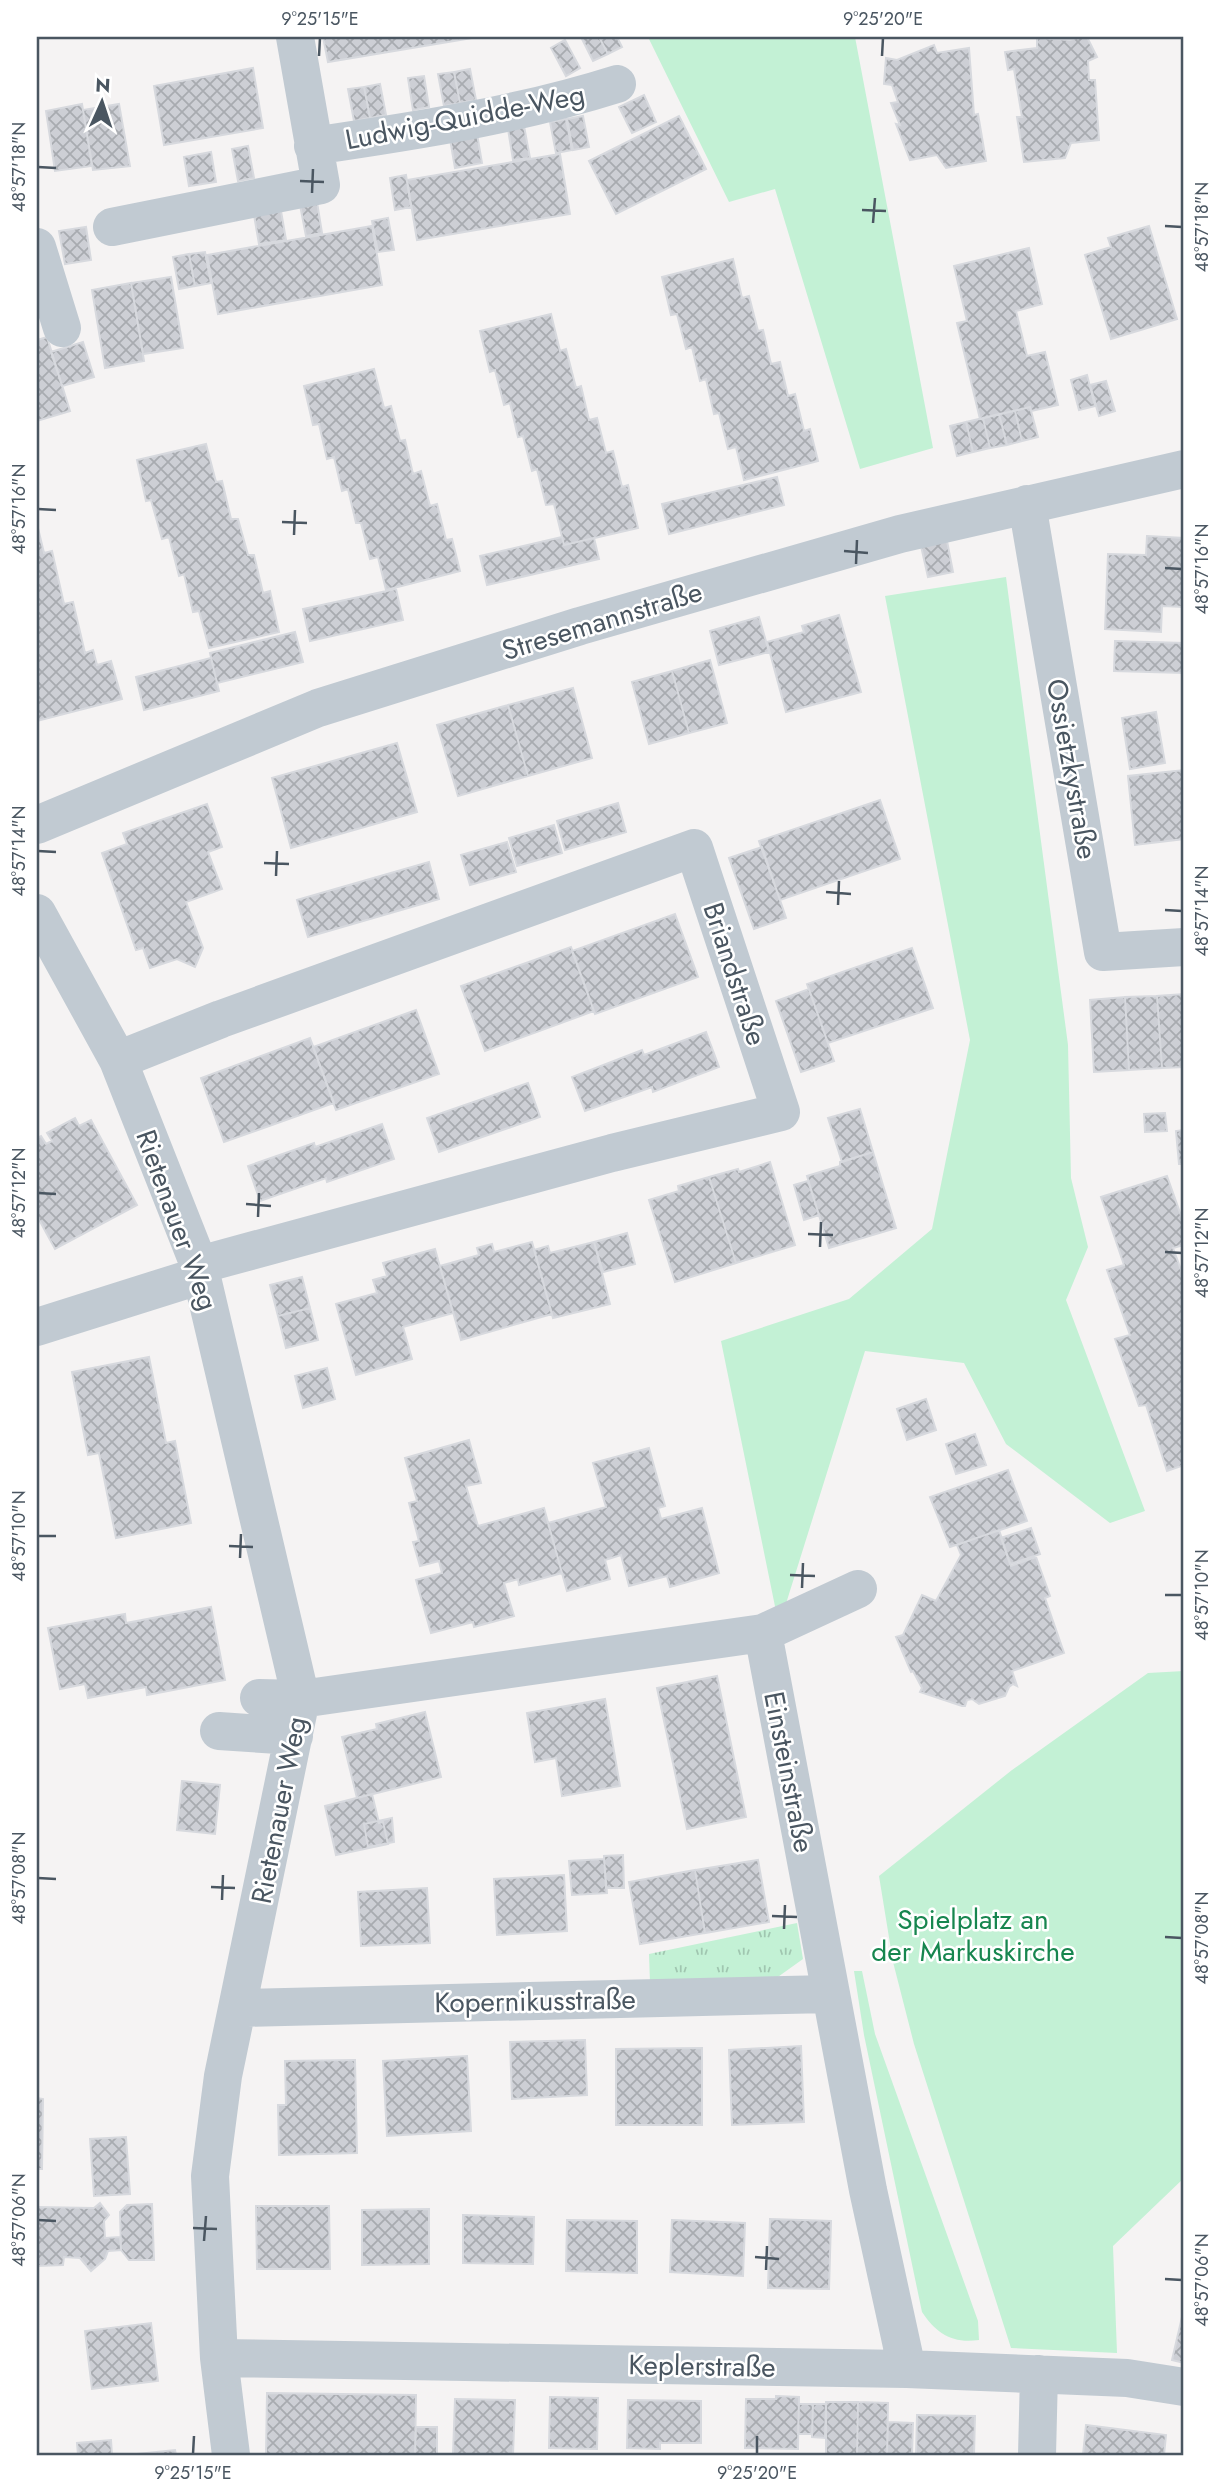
<svg xmlns="http://www.w3.org/2000/svg" width="1221" height="2492" font-family="Jost,sans-serif">
	<style>
		.grass { fill: url(#grass-tufts) }
		.green { fill: #c3f1d5 }
		.building { fill: url(#building-cross-hatch); stroke: #d7d9de; stroke-width: 2 }
		.lines { fill: none; stroke-linecap: round; stroke-linejoin: round }
		.minor { stroke: #c1cad2; stroke-width: 38 }
		.ticks { fill: none; stroke: #4a5661; stroke-width: 2.5 }
		.labels { text-anchor: middle; dominant-baseline: central; stroke-width: 5; stroke-linejoin: round; paint-order: stroke }
		.street-label { font-size: 28px; fill: #4a5661; stroke: #fff }
		.park-label { font-size: 28px; fill: #17864f; stroke: #fff }
		.neatline { fill: none; stroke: #4a5661; stroke-width: 2.5 }
		.ticks-label { font-size: 18px; text-anchor: middle; fill: #4a5661 }
	</style>
	<defs>
		<pattern id="grass-tufts" width="24" height="20" patternUnits="userSpaceOnUse" patternTransform="scale(1.75)"><rect width="24" height="20" fill="#c3f1d5"/><path d="M3 7l-1-3M5 7V3M7 7l1-3M15 17l-1-3M17 17v-4M19 17l1-3" fill="none" stroke="#a0c6b0"/></pattern>
		<pattern id="building-cross-hatch" width="8" height="8" patternUnits="userSpaceOnUse" patternTransform="scale(1.75)"><rect width="8" height="8" fill="#cdcfd5"/><path d="M0 0l8 8M0 8l8-8" fill="none" stroke="#a8abb0"/></pattern>
	</defs>
	<rect width="100%" height="100%" fill="#f5f3f3"/>
	<path class="grass" d="M797 1923 803 1959 775 1979 650 1983 649 1954Z"/>
	<path class="green" d="M648 37H855L933 448 860 469 775 189 729 202Z
		M1006 577 1068 1045 1071 1178 1088 1247 1066 1300 1145 1511 1110 1523 1006 1444 964 1363 865 1351 779 1626 721 1341 849 1299 932 1229 970 1040 885 596Z
		M1184 1671V2178L1113 2246 1117 2353 1011 2348 914 2044 893 1962 879 1876 1012 1770 1148 1673Z
		M854 1971H862L875 2034 978 2321 979 2340C952 2344 936 2333 922 2312L864 2035Z"/>
	<path class="building" d="M323 37H478L328 62Z
		M581 37H599L608 54 593 61Z
		M599 37H617L622 47 608 54Z
		M1080 37H1087L1097 57 1088 61 1089 80H1095L1099 140 1071 143 1065 158 1024 162 1017 117H1022L1014 69 1008 70 1005 52 1037 48V38L1070 40Z
		M565 40 580 68 566 76 551 48Z
		M934 45 937 53 969 48 974 115 978 114 986 161 946 168 937 155 910 160 896 124 900 125 891 103 898 102 892 85 884 84 886 58 897 60Z
		M253 68 263 128 164 145 154 86Z
		M470 69 476 100 460 103 454 72Z
		M454 72 460 103 444 106 438 74Z
		M424 76 429 107 413 110 408 78Z
		M380 84 386 115 370 118 364 87Z
		M364 87 370 118 354 121 348 89Z
		M644 95 656 122 632 133 619 107Z
		M82 104 92 166 55 171 46 111Z
		M119 104 130 166 93 170 83 110Z
		M583 116 589 147 573 150 567 119Z
		M679 116 706 169 616 214 589 161Z
		M566 119 572 150 556 153 550 122Z
		M524 126 530 158 513 160 508 129Z
		M477 134 482 163 455 168 450 139Z
		M248 146 254 178 238 181 232 149Z
		M211 152 216 182 189 186 184 157Z
		M560 154 570 214 417 240 407 180Z
		M406 175 411 207 395 210 390 178Z
		M317 202 322 233 306 236 300 205Z
		M281 211 286 240 259 244 254 215Z
		M388 218 394 250 378 252 372 221Z
		M372 226 382 285 218 314 207 255Z
		M1149 226 1177 319 1111 339 1085 255 1111 247 1108 238Z
		M86 227 91 260 65 264 59 231Z
		M1029 248 1042 304 1016 311 1027 356 1045 352 1058 405 1031 411 1030 407 980 419 957 323 967 321 954 266Z
		M205 252 211 283 195 286 189 254Z
		M189 254 195 286 179 289 173 257Z
		M733 259 742 298 749 296 758 331 763 330 771 364 780 362 788 396 795 394 804 431 810 429 818 461 744 480 736 447 728 449 719 413 714 414 706 379 700 381 692 347 686 349 677 314 671 315 662 277Z
		M171 277 183 348 143 354 131 283Z
		M131 283 144 361 105 368 92 290Z
		M551 314 560 351 566 349 576 388 581 386 589 420 597 418 606 453 613 451 622 487 628 485 638 528 564 545 554 504 546 505 537 469 532 471 523 436 518 437 510 403 504 405 495 370 490 372 480 331Z
		M47 337 70 411 37 421V340Z
		M83 342 94 377 62 386 51 352Z
		M374 369 384 408 391 406 400 441 405 440 413 474 421 471 430 506 437 504 446 540 452 539 460 571 386 590 378 557 370 559 361 523H356L348 489 342 491 334 457 327 459 319 424 313 425 304 386Z
		M1087 375 1095 406 1079 410 1071 380Z
		M1106 381 1115 411 1099 416 1090 385Z
		M1030 407 1038 437 1022 441 1015 411Z
		M1015 411 1022 441 1007 445 999 414Z
		M999 414 1007 445 990 448 983 418Z
		M983 418 990 448 973 452 966 422Z
		M966 422 973 452 957 456 950 426Z
		M206 444 216 482 222 481 231 519H238L248 555H254L263 593 270 591 279 632 209 648 199 611 193 612 184 574 179 576 169 537 162 539 151 500 146 501 137 460Z
		M777 477 784 505 669 534 662 504Z
		M37 524 44 553 52 551 64 604 73 602 85 653 93 650 97 665 111 661 122 699 37 721Z
		M1147 536 1184 538V607L1162 606 1161 632 1105 629 1108 554 1146 555Z
		M562 537 564 545 594 538 599 559 487 585 480 556Z
		M947 541 953 572 928 577 921 546Z
		M396 589 403 620 310 641 303 609Z
		M839 615 861 692 786 712 767 642 804 632 802 626Z
		M759 617 769 652 719 665 710 631Z
		M295 632 303 662 217 683 210 653Z
		M1115 641 1184 643V673L1114 671Z
		M211 658 219 691 144 710 136 677Z
		M710 660 727 723 689 733 672 671Z
		M672 671 689 733 649 744 632 682Z
		M573 688 592 758 528 776 508 705Z
		M508 705 528 776 458 796 437 725Z
		M1156 712 1165 763 1130 769 1122 718Z
		M397 743 417 812 291 848 272 778Z
		M1184 770V839L1135 845 1128 776Z
		M880 800 900 859 780 900 759 841Z
		M618 803 626 832 565 850 557 821Z
		M207 804 222 847 208 852 222 889 186 902 203 948 195 967 177 959 150 968 143 948 136 950 102 853 127 844 123 833Z
		M554 825 562 853 517 866 509 838Z
		M507 842 516 872 470 885 461 855Z
		M762 847 786 918 754 929 729 858Z
		M429 862 439 899 308 937 297 900Z
		M675 914 698 977 595 1014 572 951Z
		M571 947 594 1011 485 1051 461 986Z
		M912 948 933 1008 828 1043 807 984Z
		M809 989 834 1061 801 1072 776 1001Z
		M1184 994V1067L1162 1068 1157 996Z
		M1157 996 1162 1068 1129 1070 1125 997Z
		M1125 997 1129 1070 1094 1072 1090 1000Z
		M416 1010 439 1074 336 1110 313 1047Z
		M706 1032 719 1067 653 1092 652 1087 585 1111 572 1077 642 1050 644 1055Z
		M310 1038 334 1103 224 1142 201 1078Z
		M528 1083 540 1117 439 1152 427 1118Z
		M860 1109 873 1152 842 1162 828 1118Z
		M1165 1113 1167 1131 1145 1132 1144 1114Z
		M75 1118 79 1126 91 1120 137 1205 55 1249 37 1216V1138L41 1136 46 1144 52 1141 47 1133Z
		M382 1124 394 1159 327 1182 326 1178 260 1201 248 1166 314 1143 315 1147Z
		M1184 1130V1164H1179L1176 1131Z
		M873 1152 896 1228 829 1248 807 1176 840 1166V1162Z
		M770 1162 795 1245 736 1263 709 1177 738 1169 739 1172Z
		M1167 1176 1184 1224V1245L1173 1248 1184 1278V1465L1167 1471 1146 1405 1139 1406 1115 1339 1130 1335 1107 1270 1124 1265 1101 1197Z
		M709 1177 736 1263 675 1282 649 1200 679 1191 678 1186Z
		M808 1181 819 1215 804 1220 794 1185Z
		M627 1233 635 1264 603 1272 594 1242Z
		M532 1242 552 1314 461 1340 440 1266 479 1255 477 1248 492 1244 494 1252Z
		M594 1242 610 1304 553 1318 534 1250 548 1246 550 1253Z
		M435 1249 453 1313 403 1327 412 1359 356 1375 336 1304 377 1293 373 1280 387 1276 383 1263Z
		M302 1277 310 1308 278 1316 270 1285Z
		M310 1308 318 1340 286 1348 278 1316Z
		M149 1357 166 1443 175 1441 191 1523 116 1538 99 1453 88 1455 72 1372Z
		M327 1368 335 1399 303 1408 295 1376Z
		M926 1399 936 1430 907 1440 897 1409Z
		M975 1434 986 1465 956 1474 946 1444Z
		M469 1440 481 1483 466 1486 478 1526 544 1508 562 1573 519 1585 518 1579 504 1583 514 1616 474 1627 473 1622 431 1633 416 1580 442 1573 439 1561 420 1566 413 1542 419 1541 409 1503 417 1501 405 1458Z
		M649 1448 665 1506 658 1508 661 1519 702 1508 719 1573 670 1587 667 1576 629 1586 621 1555 605 1560 610 1579 567 1591 548 1523 606 1507 593 1463Z
		M1008 1470 1027 1521 950 1547 930 1497Z
		M1031 1528 1040 1554 1010 1564 1001 1538Z
		M999 1530 1011 1566 1036 1557 1050 1596 1045 1598 1064 1653 1012 1671 1017 1686 1013 1684 1009 1687 1005 1696 979 1704 972 1699 967 1700 965 1706H962L920 1692 922 1688 913 1671 911 1672 896 1637 903 1635 922 1595 936 1601 961 1555 957 1545Z
		M211 1607 225 1680 147 1695 146 1687 88 1698 85 1684 60 1689 48 1628 125 1614 126 1623Z
		M717 1676 746 1817 687 1829 657 1688Z
		M605 1699 620 1786 562 1796 556 1758 535 1762 527 1713Z
		M425 1712 441 1777 357 1798 342 1737 377 1729 376 1724Z
		M182 1781 220 1785 215 1834 177 1830Z
		M372 1794 379 1823 383 1822 388 1844 336 1855 325 1806Z
		M392 1818 394 1842 368 1847 364 1824Z
		M623 1855 624 1888H606L604 1856Z
		M604 1859 607 1893 572 1895 569 1861Z
		M758 1860 769 1922 705 1933 695 1870Z
		M695 1870 705 1933 640 1944 629 1882Z
		M564 1875 567 1931 497 1935 494 1879Z
		M427 1888 430 1943 361 1946 358 1892Z
		M585 2040 587 2095 512 2099 510 2042Z
		M801 2046 804 2122 732 2125 729 2050Z
		M702 2048V2125H616V2049Z
		M467 2056 471 2131 387 2136 383 2061Z
		M355 2060 357 2153 279 2155 278 2105H286L285 2061Z
		M37 2098 43 2099 42 2169H37Z
		M126 2137 130 2194 94 2196 90 2139Z
		M100 2203 109 2215 104 2221 105 2238 120 2237 121 2250 108 2251 105 2259 91 2271 80 2258 64 2257 63 2265 37 2266V2207L94 2208Z
		M152 2204 154 2260H129L121 2250 120 2212 127 2205Z
		M256 2206H329L330 2269H257Z
		M429 2209V2264L362 2265V2210Z
		M463 2215 534 2217 533 2264 463 2263Z
		M770 2219 831 2221 829 2289 768 2288Z
		M567 2220 637 2221V2273L566 2271Z
		M672 2220 745 2223 743 2276 670 2272Z
		M1182 2317 1184 2318V2363L1172 2360Z
		M151 2323 158 2381 92 2389 85 2331Z
		M267 2393 416 2395 415 2455H266Z
		M776 2396 799 2397 798 2449 745 2448 746 2399H776Z
		M550 2397 598 2398 597 2449 549 2448Z
		M455 2399 515 2400 513 2455 453 2454Z
		M628 2400 701 2401V2443H660V2449L627 2448Z
		M826 2402H858L857 2455H826Z
		M858 2402 888 2403 887 2455H857Z
		M799 2404H813L812 2434H798Z
		M813 2404H826L825 2438 812 2437Z
		M917 2415 975 2416 974 2455H916Z
		M888 2422 913 2423 912 2455 887 2454Z
		M1086 2425 1166 2435 1164 2455H1083Z
		M416 2427H437V2455H415Z
		M111 2440 112 2455H78L77 2443Z
		M175 2450 176 2455H127Z"/>
	<g class="lines">
		<path class="minor" d="M313 146C415 131 519 115 617 84
			M112 227 321 185 295 37
			M37 247 62 328
			M1027 504 1103 952 1184 947
			M37 825 318 708 580 626 900 534 1184 469
			M37 913 118 1060 199 1265 301 1699 223 2076 210 2176 219 2358 231 2455
			M118 1060 221 1019 694 848 781 1112 612 1153 199 1265
			M37 1327 202 1275
			M763 1633 868 2190 907 2369
			M259 1698 301 1699 763 1633 858 1589
			M219 1731 294 1736
			M239 2008 830 1994
			M219 2358 907 2369 1127 2378 1184 2387
			M1037 2455 1039 2374"/>
	</g>
	<path class="ticks" d="M319 56 320 38M882 56 883 38M38 167 56 168M300 181 324 182M312 193 313 169M862 210 886 211M873 223 875 198M1165 226 1182 227M38 509 56 510M282 522 307 523M294 535 295 510M844 551 868 553M856 564 857 540M1165 568 1182 569M38 851 56 852M264 863 289 864M276 876 277 851M826 892 851 894M838 905 839 881M1165 910 1182 911M38 1193 56 1194M246 1204 271 1206M258 1217 259 1193M808 1234 833 1235M820 1247 821 1222M1165 1252 1182 1253M38 1536H56M229 1546 253 1547M240 1558 241 1534M790 1575 815 1576M802 1588 803 1563M1165 1595H1182M38 1878 56 1879M211 1887 235 1888M222 1900 223 1875M772 1916 797 1917M784 1929 785 1905M1165 1937 1182 1938M38 2220 56 2221M193 2228 217 2229M204 2241 206 2216M755 2257 779 2259M766 2270 767 2246M1165 2279 1182 2280M193 2454 194 2436M757 2454V2436"/>
	<g class="labels">
		<g class="street-label">
			<text transform="translate(465 117) rotate(-11)">Ludwig-Quidde-Weg</text>
			<text transform="translate(602 621) rotate(-17)">Stresemannstraße</text>
			<text transform="translate(1072 769) rotate(80)">Ossietzkystraße</text>
			<text transform="translate(735 974) rotate(72)">Briandstraße</text>
			<text transform="translate(177 1220) rotate(70)">Rietenauer Weg</text>
			<text transform="translate(789 1772) rotate(79)">Einsteinstraße</text>
			<text transform="translate(279 1810) rotate(-79)">Rietenauer Weg</text>
			<text transform="translate(535 2001) rotate(-1)">Kopernikusstraße</text>
			<text transform="translate(702 2366) rotate(1)">Keplerstraße</text>
		</g>
		<g class="park-label">
			<text x="973" y="1919">Spielplatz an<tspan x="973" dy="32">der Markuskirche</tspan></text>
		</g>
	</g>
	<rect width="1221" height="2492" fill="none" stroke="#ffffff" stroke-width="77"/>
	<g transform="translate(102 102) rotate(3)" stroke="#ffffff" stroke-width="5" paint-order="stroke">
	<path d="M0-5L12 26L0 18L-12 26Z" fill="#4a5661"/>
	<text y="-10" font-size="19" font-weight="bold" text-anchor="middle" fill="#4a5661">N</text>
	</g>
	<rect x="38" y="38" width="1144" height="2416" class="neatline"/>
	<g class="ticks-label">
		<text x="320" y="25">9°25'15"E</text>
		<text x="883" y="25">9°25'20"E</text>
		<text transform="translate(19 167) rotate(-90)" y="6">48°57'18"N</text>
		<text transform="translate(1202 227) rotate(-90)" y="6">48°57'18"N</text>
		<text transform="translate(19 509) rotate(-90)" y="6">48°57'16"N</text>
		<text transform="translate(1202 569) rotate(-90)" y="6">48°57'16"N</text>
		<text transform="translate(19 851) rotate(-90)" y="6">48°57'14"N</text>
		<text transform="translate(1202 911) rotate(-90)" y="6">48°57'14"N</text>
		<text transform="translate(19 1193) rotate(-90)" y="6">48°57'12"N</text>
		<text transform="translate(1202 1253) rotate(-90)" y="6">48°57'12"N</text>
		<text transform="translate(19 1536) rotate(-90)" y="6">48°57'10"N</text>
		<text transform="translate(1202 1595) rotate(-90)" y="6">48°57'10"N</text>
		<text transform="translate(19 1878) rotate(-90)" y="6">48°57'08"N</text>
		<text transform="translate(1202 1938) rotate(-90)" y="6">48°57'08"N</text>
		<text transform="translate(19 2220) rotate(-90)" y="6">48°57'06"N</text>
		<text transform="translate(1202 2280) rotate(-90)" y="6">48°57'06"N</text>
		<text x="193" y="2479">9°25'15"E</text>
		<text x="757" y="2479">9°25'20"E</text>
	</g>
</svg>
